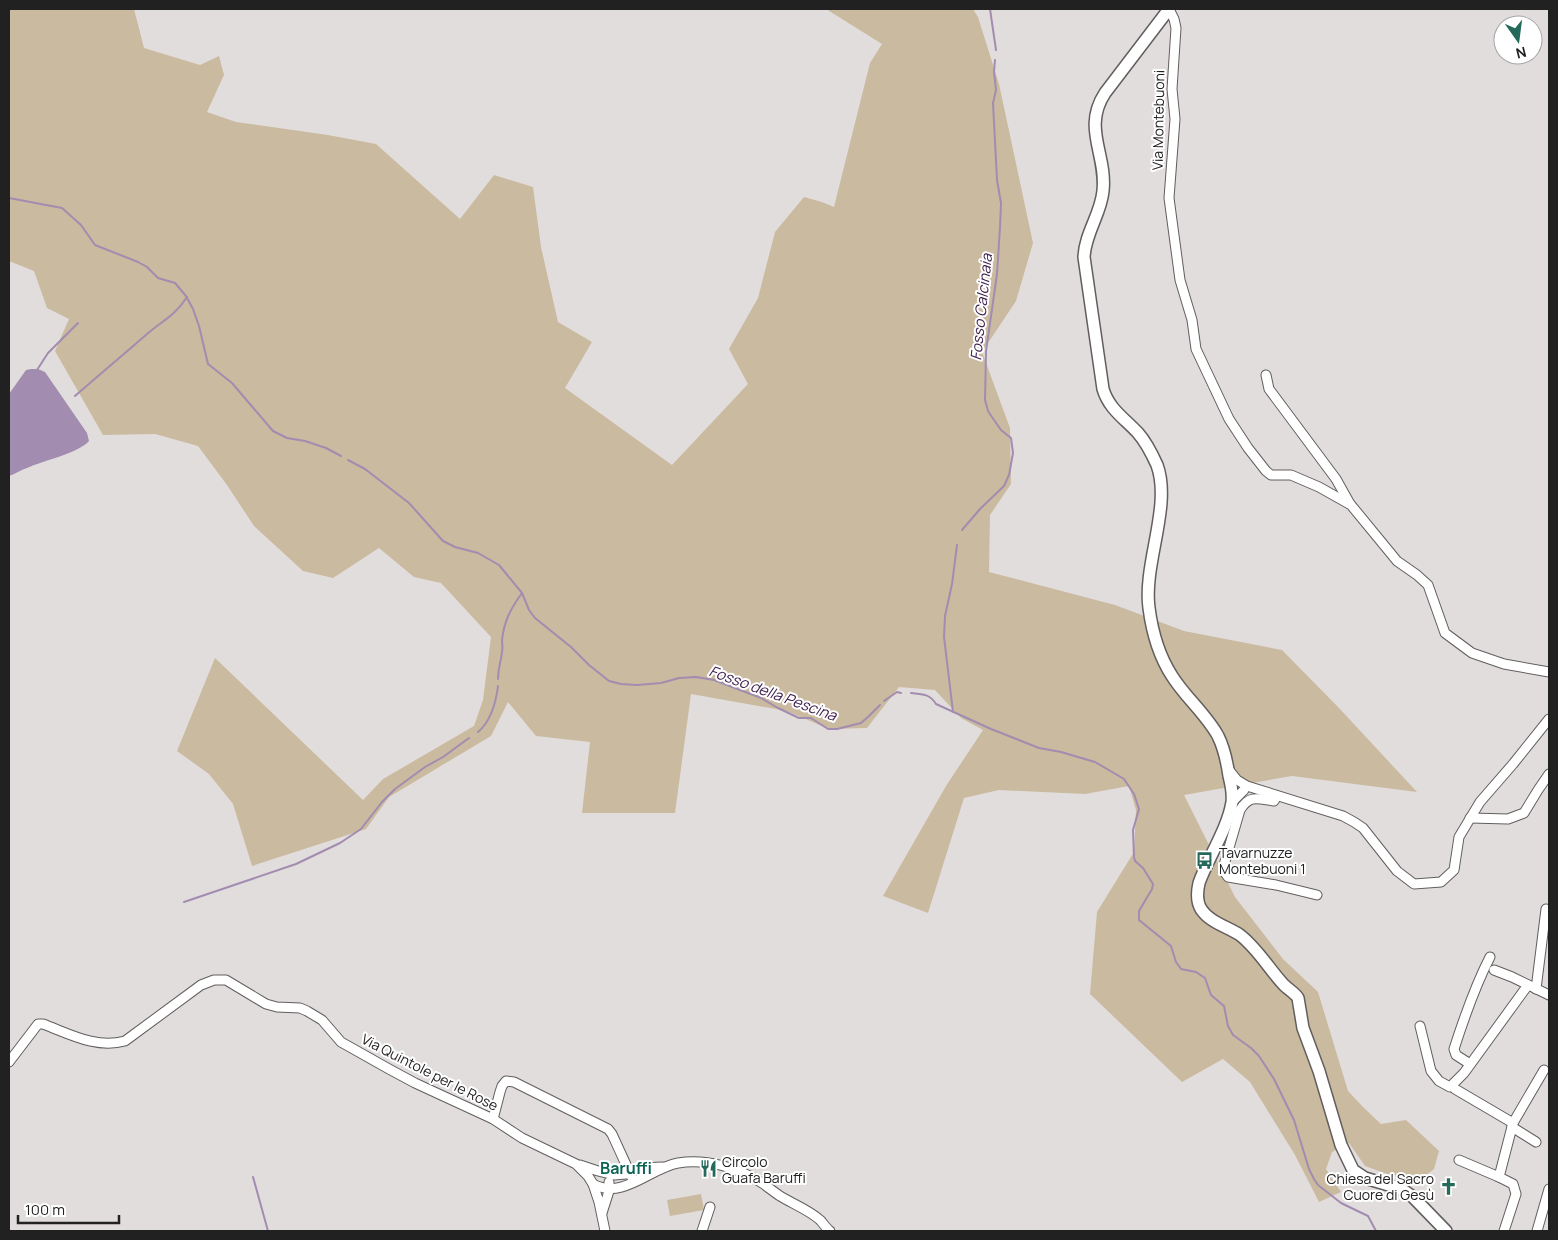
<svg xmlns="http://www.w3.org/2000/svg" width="1558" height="1240" viewBox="0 0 1558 1240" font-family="Manrope,sans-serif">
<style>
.green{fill:#caba9f}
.water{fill:#a28cb0}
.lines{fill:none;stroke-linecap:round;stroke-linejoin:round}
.stream{stroke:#a28cb0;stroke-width:2}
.minor-casing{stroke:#625e5e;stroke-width:11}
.major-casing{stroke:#625e5e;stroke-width:14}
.minor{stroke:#fff;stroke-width:9}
.major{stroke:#fff;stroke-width:11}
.labels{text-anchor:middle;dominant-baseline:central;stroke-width:4;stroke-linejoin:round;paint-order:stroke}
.street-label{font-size:14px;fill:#222121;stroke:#fff}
.poi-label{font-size:14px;fill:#222121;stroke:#fff;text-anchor:start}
.water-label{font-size:15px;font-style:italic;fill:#412251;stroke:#fff}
.quarter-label{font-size:16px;font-weight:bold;fill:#0b6354;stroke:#fff}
</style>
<rect width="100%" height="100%" fill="#e2dddd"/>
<g class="green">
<polygon points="9,9 134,9 144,48 200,65 219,56 224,75 207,112 236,122 328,135 376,144 460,219 494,175 533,187 541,247 558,322 592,342 565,388 672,465 748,384 729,349 758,298 775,232 804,197 822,202 834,207 870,63 882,44 826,9 973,9 978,17 999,84 1033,243 1016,301 982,352 1010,428 1011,484 990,515 989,572 1115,605 1184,631 1282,650 1339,708 1417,792 1292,776 1184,795 1235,897 1283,959 1318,992 1348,1091 1364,1108 1381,1124 1406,1120 1439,1151 1434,1169 1415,1184 1365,1166 1349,1143 1332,1152 1326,1169 1341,1192 1319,1202 1295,1155 1250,1082 1223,1059 1182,1082 1090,994 1097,912 1134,852 1136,810 1129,786 1085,794 999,790 964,798 928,913 883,896 946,786 983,730 961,718 935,690 899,687 867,728 829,729 787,711 691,694 675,813 582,813 590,742 536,736 508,702 491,736 389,797 366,829 252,866 233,804 209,774 177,751 215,658 363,800 383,779 474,726 483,700 491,637 441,583 414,577 379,548 333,578 303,571 254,526 227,485 198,446 155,434 103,435 55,351 69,319 47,308 34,271 9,261"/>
<polygon points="701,1194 704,1210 670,1216 667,1200"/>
</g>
<path class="water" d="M31,369H38L45,372L87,433L89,441C79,453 42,461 27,468C21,470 15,474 9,476V394L26,370Z"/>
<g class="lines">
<g class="stream">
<polyline points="990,9 996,50"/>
<polyline points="9,198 62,208 81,225 95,245 138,262 147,267 158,278 175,283 186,296 193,309 199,326 208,364 232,383 273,431 287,438 305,441 326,448 341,456"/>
<polyline points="37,370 48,353 78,323"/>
<path d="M75,396C99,375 123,355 147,334C163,320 174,317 187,297"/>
<polyline points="348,460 365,469 409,503 443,541 455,547 478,553 499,565 522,593 529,610 535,618 571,647 589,665 609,681 621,684 637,685 661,683 679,678 696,677 714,680 761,698 778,708 799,718 811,718 828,729 837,729 861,723 869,716 880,705"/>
<polyline points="962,530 980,509 1004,486 1009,475 1013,453 1011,438 1001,430 994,420 988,411 985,400 986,351 997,274 1000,227 1001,203 997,180 993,103 996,90 994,72 995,60"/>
<path d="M498,679C498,667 501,662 502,652C503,648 502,644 502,640C504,621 511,608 522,593"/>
<path d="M911,693C922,694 930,694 936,704L991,729L1039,748L1061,752L1095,762L1124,779L1134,794L1139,809L1133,830L1134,857L1135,861L1143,868L1153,884L1152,889L1139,911V920L1171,946L1176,962L1181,969L1196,972L1205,978L1211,995L1224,1006L1228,1026L1233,1035L1251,1048L1259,1056L1274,1079L1294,1120L1309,1169L1314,1179L1318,1185L1341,1203L1368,1216L1376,1231"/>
<polyline points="884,701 897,692 901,693"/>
<polyline points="953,712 944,637 945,616 952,584 957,545"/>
<path d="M478,732C491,721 496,702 498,686"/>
<polyline points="184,902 296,864 340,843 361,829 382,802 395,789 425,767 443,757 469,738"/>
<polyline points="253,1177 268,1231"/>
</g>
<defs>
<g id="minor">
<polyline points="1169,9 1174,19 1176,28 1172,89 1175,119 1169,198 1180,280 1192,320 1196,349 1229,419 1248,448 1266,471 1271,475 1291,475 1319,487 1351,505 1397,561 1417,575 1428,585 1445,633 1472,653 1504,664 1549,672"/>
<polyline points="1266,375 1269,389 1336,479 1350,504"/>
<polyline points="1229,770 1237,780 1247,786 1343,816 1354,822 1363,828 1397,871 1414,884 1441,882 1454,870 1459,837 1480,802 1513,764 1549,719"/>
<path d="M1277,796L1274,801C1258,799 1250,794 1240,810L1224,865V871L1228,877L1276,885L1317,895"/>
<polyline points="1232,802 1244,790"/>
<polyline points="1470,818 1508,819 1524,813 1538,790 1549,774"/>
<polyline points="1494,970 1512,977 1549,995"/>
<polyline points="1536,989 1546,909"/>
<polyline points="1420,1026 1431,1071 1439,1081 1450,1087 1464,1073 1528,985"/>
<path d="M9,1062L38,1024H43C70,1034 96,1049 125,1041L201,985L214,980H226L266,1004L277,1007L300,1008L307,1011L322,1020L341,1042L389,1069L415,1083L493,1119L522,1138L576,1164L588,1176L593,1184L599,1202L605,1231"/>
<path d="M1470,1064L1456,1055L1454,1049C1464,1018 1475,986 1490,957"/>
<polyline points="1455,1089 1513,1123"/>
<polyline points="493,1119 500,1092 502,1086 506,1081 514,1082 608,1129 612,1134 634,1182"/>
<polyline points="1512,1127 1536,1142"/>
<polyline points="1459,1160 1499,1177"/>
<polyline points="580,1165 598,1171 614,1175 626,1174 642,1168 662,1167"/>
<path d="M593,1184C623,1200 650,1168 678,1163C706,1158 739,1168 762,1183C768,1187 774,1192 780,1196C793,1204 809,1210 820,1220C823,1223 826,1228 830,1231"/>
<polyline points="602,1213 609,1191 609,1182"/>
<polyline points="702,1231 710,1207"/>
<polyline points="1504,1231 1516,1194 1513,1184 1499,1177 1513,1123 1544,1070"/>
<polyline points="1537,1231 1549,1189"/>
</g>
<path id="major" d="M1169,9L1105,93C1082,128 1107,154 1103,191C1101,214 1085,233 1084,257L1103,389C1109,409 1124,418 1138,433C1146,442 1152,454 1157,465C1172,506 1143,564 1149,608C1152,631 1159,656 1172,676C1185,697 1206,714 1218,736C1224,748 1227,762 1229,776C1231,784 1233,794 1232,802C1228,828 1208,858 1199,883C1197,892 1196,901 1201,909C1209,922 1228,927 1240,935C1258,949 1269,969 1284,985C1289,990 1295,993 1298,998L1303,1028L1319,1071L1341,1145L1353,1170L1365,1178L1392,1186L1403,1190L1413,1197L1446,1231"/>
</defs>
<use href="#minor" class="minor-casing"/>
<use href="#major" class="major-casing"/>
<use href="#minor" class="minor"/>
<use href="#major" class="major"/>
</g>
<defs>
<symbol id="bus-bare" viewBox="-9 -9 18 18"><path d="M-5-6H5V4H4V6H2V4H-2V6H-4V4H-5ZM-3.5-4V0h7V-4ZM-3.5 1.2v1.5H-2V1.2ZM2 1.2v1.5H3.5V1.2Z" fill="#25695b" stroke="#fff" stroke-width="2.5" paint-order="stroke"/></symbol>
<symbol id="restaurant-bare" viewBox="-9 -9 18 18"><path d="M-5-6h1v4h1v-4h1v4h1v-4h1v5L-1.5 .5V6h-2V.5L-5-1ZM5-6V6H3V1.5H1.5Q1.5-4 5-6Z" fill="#25695b" stroke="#fff" stroke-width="2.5" paint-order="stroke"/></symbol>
<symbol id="church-bare" viewBox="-9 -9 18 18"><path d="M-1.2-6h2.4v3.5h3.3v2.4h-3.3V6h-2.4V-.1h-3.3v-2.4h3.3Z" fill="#25695b" stroke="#fff" stroke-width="2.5" paint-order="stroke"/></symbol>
</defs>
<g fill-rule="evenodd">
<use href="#bus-bare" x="1192" y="848" width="25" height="25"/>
<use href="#restaurant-bare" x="696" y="1156" width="25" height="25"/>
<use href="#church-bare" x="1436" y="1174" width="25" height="25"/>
</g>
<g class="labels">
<g class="street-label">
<text transform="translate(1158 120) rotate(-89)">Via Montebuoni</text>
<text transform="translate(430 1072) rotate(27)">Via Quintole per le Rose</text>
</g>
<g class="poi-label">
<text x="1219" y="852">Tavarnuzze<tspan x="1219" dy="16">Montebuoni 1</tspan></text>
<text x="722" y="1161">Circolo<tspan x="722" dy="16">Guafa Baruffi</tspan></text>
<text x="1434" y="1178" text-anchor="end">Chiesa del Sacro<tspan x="1434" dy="16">Cuore di Gesù</tspan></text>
</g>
<g class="water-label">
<text transform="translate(981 307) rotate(-84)">Fosso Calcinaia</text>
<text transform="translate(773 693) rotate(20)">Fosso della Pescina</text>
</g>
<g class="quarter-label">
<text x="626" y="1168">Baruffi</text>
</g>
</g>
<rect width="1558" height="1240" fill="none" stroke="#222121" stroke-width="20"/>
<g transform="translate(1518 40) rotate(166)"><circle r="24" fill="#ffffff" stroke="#a7a6a6"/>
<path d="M0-4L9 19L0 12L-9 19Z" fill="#25695b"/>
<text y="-8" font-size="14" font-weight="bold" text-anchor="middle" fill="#222121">N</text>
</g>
<path d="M18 1215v8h101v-8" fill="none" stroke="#222121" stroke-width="2.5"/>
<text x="25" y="1215" font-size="15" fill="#222121" stroke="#ffffff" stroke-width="4" paint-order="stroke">100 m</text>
</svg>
